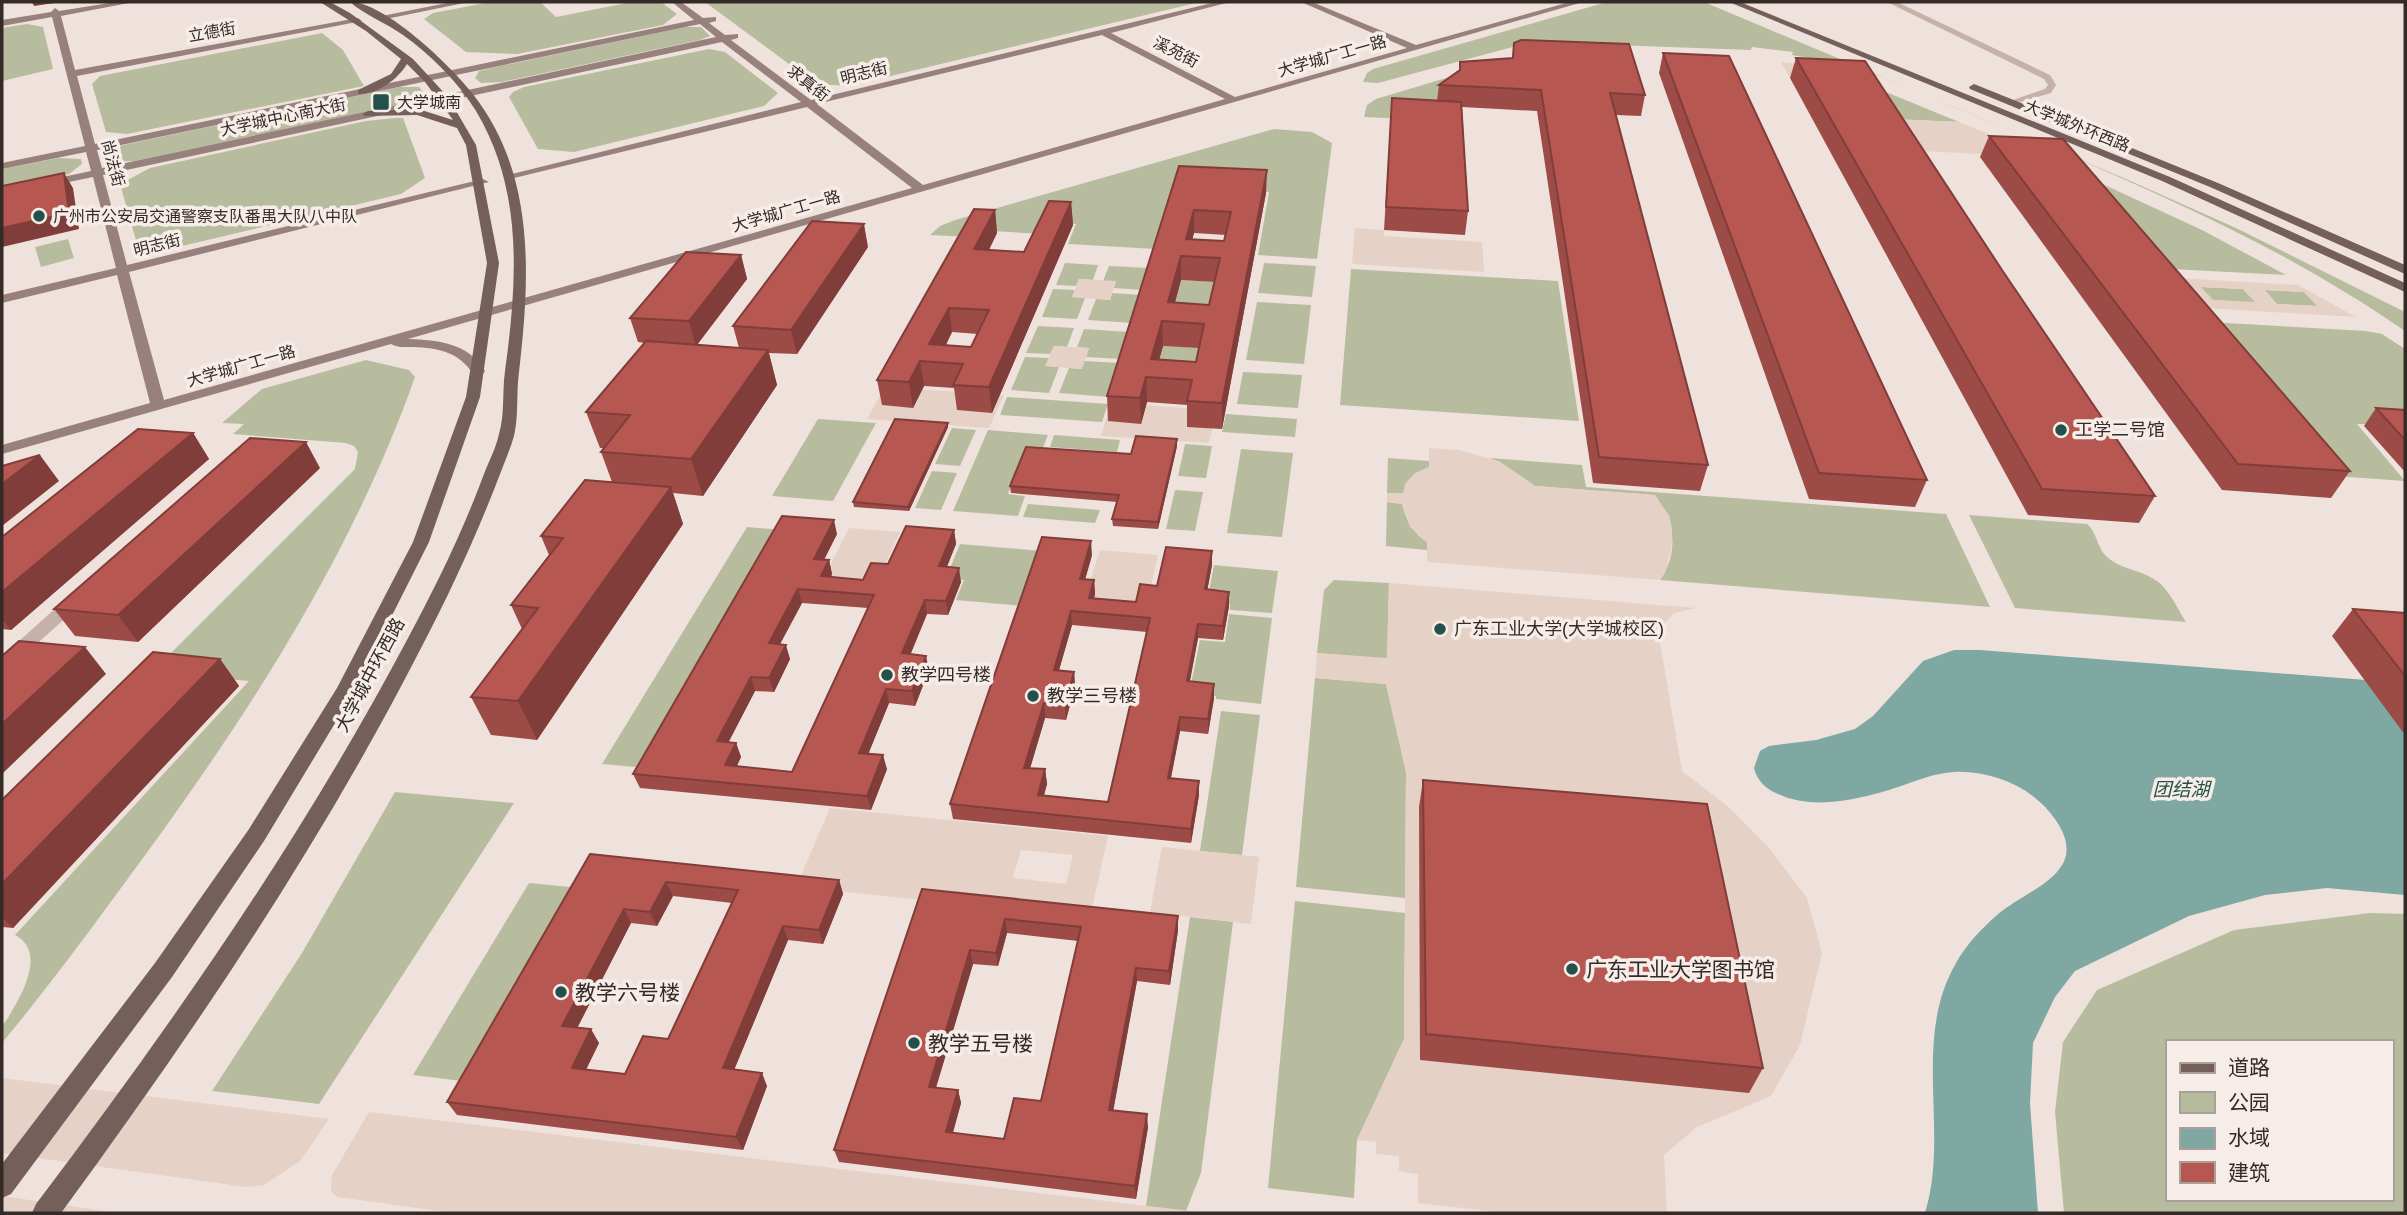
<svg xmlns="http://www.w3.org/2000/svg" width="2407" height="1215" viewBox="0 0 2407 1215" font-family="Arial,'Noto Sans SC',sans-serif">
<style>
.green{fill:#b8bc9e;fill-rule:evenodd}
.plaza{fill:#e5d1c5;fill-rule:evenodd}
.water{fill:#7fa8a2}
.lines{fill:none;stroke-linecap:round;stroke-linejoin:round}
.street{fill:#c5b1aa;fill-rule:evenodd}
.secondary{fill:#98807c;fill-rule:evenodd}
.primary{fill:#745f5b;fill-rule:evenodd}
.wall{fill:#9d4b47;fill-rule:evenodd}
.shaded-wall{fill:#803d39}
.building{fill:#b75752;stroke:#803d39;stroke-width:2;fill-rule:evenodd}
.poi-dot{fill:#23504a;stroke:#f7ede8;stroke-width:2.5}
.labels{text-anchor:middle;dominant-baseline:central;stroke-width:7;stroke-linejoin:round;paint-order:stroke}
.far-street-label{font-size:16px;fill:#342a28;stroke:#f7ede8}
.far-poi-label{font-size:16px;fill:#342a28;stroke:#f7ede8;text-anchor:start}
.poi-label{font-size:18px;fill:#342a28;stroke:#f7ede8;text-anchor:start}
.street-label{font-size:18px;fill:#342a28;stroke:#f7ede8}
.water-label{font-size:19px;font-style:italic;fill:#23504a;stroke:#f7ede8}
.near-poi-label{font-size:21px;fill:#342a28;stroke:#f7ede8;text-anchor:start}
</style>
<rect width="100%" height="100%" fill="#efe2dc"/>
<g class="green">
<polygon points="491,2 540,2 556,17 632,2 661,2 677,14 663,25 517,54 466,52 424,19 433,13"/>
<polygon points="705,2 1200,2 849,86 816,84"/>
<path d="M1607,2H1704L2126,179L2236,228L2405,312V331C2247,221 2064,155 1888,79L1848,65L1792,55L1793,52L1752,47L1751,50L1532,42L1378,83L1363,82L1367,73L1373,69Z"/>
<polygon points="27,24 43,27 53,69 2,81 2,28"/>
<polygon points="685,27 701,27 710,36 700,40 502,82 481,83 475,78 479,71 491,68"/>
<polygon points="322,33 343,50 364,86 127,134 106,132 92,84 100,76"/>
<polygon points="709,49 725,52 778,93 764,106 574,152 538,149 509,97 513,92 524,87"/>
<polygon points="1476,69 1446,121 1364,117 1367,105 1376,99"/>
<polygon points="1869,85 1959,122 1892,119"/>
<polygon points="399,87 419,87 426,95 412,102 135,161 111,162 104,157 112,149 123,145"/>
<polygon points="395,118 403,118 425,178 401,194 157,252 143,253 139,251 120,184 150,168 366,121"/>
<polygon points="1274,129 1312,132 1332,143 1317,259 1258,255 1269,192 1176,187 1156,249 1068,244 1076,224 1048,222 1042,234 974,230 970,237 930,235 940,226 955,220"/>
<polygon points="58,158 81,159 82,164 69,174 2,189 2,169"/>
<polygon points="2070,169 2202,230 2286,275 2153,268"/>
<polygon points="68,239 74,258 41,267 35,247"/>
<polygon points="1065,263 1098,265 1093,280 1079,279 1076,286 1056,285"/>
<polygon points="1264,263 1316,266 1312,297 1258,293"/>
<polygon points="1109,266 1150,268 1143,290 1114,288 1116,281 1103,281"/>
<polygon points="1351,269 1558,281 1579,421 1340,405"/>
<polygon points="1181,280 1220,282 1209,329 1168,326"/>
<polygon points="2200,287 2243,289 2256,303 2213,300"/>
<polygon points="1053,289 1075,290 1072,297 1085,298 1077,319 1042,317"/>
<polygon points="2264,290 2304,292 2318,306 2277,304"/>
<polygon points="1112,293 1142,295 1133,323 1088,320 1096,299 1110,300"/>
<polygon points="1257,302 1311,305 1304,364 1246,360"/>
<polygon points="2191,321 2366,331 2382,334 2405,349 2405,425 2357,424 2405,481 2321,475"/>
<polygon points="1038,326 1074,328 1067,347 1054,346 1050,354 1026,353"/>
<polygon points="1084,329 1130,332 1121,359 1086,357 1089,348 1077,347"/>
<polygon points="1163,346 1204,348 1196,387 1152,384"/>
<polygon points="1025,357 1049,358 1046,366 1059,367 1049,393 1011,390"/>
<path d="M366,360L409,370L415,377C353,552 252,709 143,858C97,921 51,984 2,1043C2,1039 0,1031 2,1027C3,1023 6,1021 8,1018C22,994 47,952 15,935L249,681L152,672L355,469L358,452L354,446L346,443L233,434L244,424L222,423L262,389Z"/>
<polygon points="1084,361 1120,363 1109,397 1059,393 1069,368 1081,369"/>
<polygon points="1243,372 1302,375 1298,408 1237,404"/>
<polygon points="1007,397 1108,404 1102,422 1000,415"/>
<polygon points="1226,414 1297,419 1295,437 1222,432"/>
<polygon points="818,419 876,423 833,501 772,496"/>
<polygon points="952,428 976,430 960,466 935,464"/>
<polygon points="988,430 1048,435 1041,453 1024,452 1008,494 1025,496 1018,516 953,511"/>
<polygon points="1054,435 1120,440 1117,452 1050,447"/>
<polygon points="1185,444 1212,446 1206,478 1178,476"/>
<polygon points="1241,449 1293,453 1282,537 1227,533"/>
<polygon points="1388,458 1429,461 1429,467 1414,474 1403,494 1387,493"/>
<path d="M1489,458L1582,465L1586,487L1946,514L1990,607L1660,580C1680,550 1674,522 1655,495L1535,486L1500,462Z"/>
<polygon points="932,471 957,473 941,510 915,508"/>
<polygon points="1175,490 1203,492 1195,531 1166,529"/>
<path d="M1387,502L1402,504C1406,520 1413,533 1427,542V550L1386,546Z"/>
<polygon points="1028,504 1100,510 1095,523 1023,517"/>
<path d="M1969,515L2087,524C2099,535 2096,550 2111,560C2123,569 2139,570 2152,578C2168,586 2177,608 2186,622L2015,608Z"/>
<polygon points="747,527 784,530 647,768 602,764"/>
<polygon points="960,544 1042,551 1024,606 956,600 964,580 946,578"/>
<polygon points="1214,565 1278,571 1272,613 1230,610 1230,604 1207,602"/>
<polygon points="1334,580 1389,583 1387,659 1317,653 1324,590"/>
<polygon points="1229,614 1272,618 1261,704 1216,699 1216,696 1189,694 1200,640 1225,642"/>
<polygon points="1315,678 1386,684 1406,772 1405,898 1296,887"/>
<polygon points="1221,711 1260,715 1242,855 1200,851"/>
<polygon points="395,792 514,803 319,1104 212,1091 302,953"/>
<polygon points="529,883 580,888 470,1082 413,1075"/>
<polygon points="1295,901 1405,913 1404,1039 1357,1140 1354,1198 1268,1188"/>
<path d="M2370,913L2405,914V1213H2064L2055,1112L2063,1042L2097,990L2234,930ZM2167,1042H2391V1199H2167Z"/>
<polygon points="1190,917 1233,922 1201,1173 1186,1211 1146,1206"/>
</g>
<g class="plaza">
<polygon points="1781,62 1798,64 1892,119 1959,122 2045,157 1901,150 1790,78"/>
<polygon points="1355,228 1384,230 1384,236 1482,242 1484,272 1352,264"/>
<path d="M2178,278L2298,285L2356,317L2204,308ZM2201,287L2243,289L2255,302L2213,300ZM2265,290L2304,292L2317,306L2277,304Z"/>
<polygon points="1079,279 1116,281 1110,300 1072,297"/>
<polygon points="1054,346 1089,348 1082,369 1045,366"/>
<polygon points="885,387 1004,395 989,428 867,419"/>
<polygon points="1111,403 1216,410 1209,443 1101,436"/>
<polygon points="1429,448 1460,450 1500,462 1535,486 1654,495 1669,515 1672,528 1672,544 1665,573 1660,580 1427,562 1427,542 1410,527 1402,504 1387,502 1387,493 1403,493 1405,484 1414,474 1429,467"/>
<polygon points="849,528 900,532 874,588 821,584"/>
<polygon points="1100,550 1158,555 1147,604 1085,599"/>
<polygon points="1389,583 1696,608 1674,613 1658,631 1682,771 1730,808 1769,848 1807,898 1822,953 1800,1045 1771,1096 1697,1127 1664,1155 1667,1213 1507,1213 1418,1203 1418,1174 1399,1171 1399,1156 1376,1154 1376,1142 1357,1140 1404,1039 1406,772 1386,684 1315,678 1317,653 1387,658"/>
<path d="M830,808L1108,836L1090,917L796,887ZM1021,850L1073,855L1066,884L1013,878Z"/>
<polygon points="1162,847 1259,857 1251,924 1150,912"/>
<polygon points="2,1078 329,1119 300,1161 264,1185 246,1187 2,1153"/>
<polygon points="369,1112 1139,1205 1208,1213 454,1213 337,1197 331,1191 332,1175"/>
<polygon points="2,1196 118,1213 2,1213"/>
</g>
<path class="water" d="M1954,650H1980L2405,683V895L2327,888L2265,895L2189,916L2075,971L2055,997L2033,1043L2030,1103L2038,1213H1925C1950,1132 1911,1041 1956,963C1966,945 1981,929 1997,915C2028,888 2093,873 2055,819C2033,787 1991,770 1954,772C1934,773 1916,781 1898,787C1861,799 1815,811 1778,794C1766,789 1757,781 1754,768L1760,751L1769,746L1816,740L1855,729L1873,716L1923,661Z"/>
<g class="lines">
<g class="street">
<polygon points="1887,2 1897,2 2050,75 2056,85 2051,93 2010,105 2010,101 2045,89 2048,85 2044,79"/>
<polygon points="73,597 79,598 81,602 79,606 31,649 19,649 17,645 19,641 67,598"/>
</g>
<g class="secondary">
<path d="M116,2H134L61,16L75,70L358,18L362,21L77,76L95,144L694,20L672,2H681L703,18L716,17V21L709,23L725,35L738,34V38L731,40L811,100L1216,2H1230L1111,33L1235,97L1407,48L1301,2H1312L1416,45L1570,2H1583L408,339C439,340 468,343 485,371L483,374H473C459,352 439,348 413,347C405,347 397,348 391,344L2,454V445L150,403L117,275L2,303V295L116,268L93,177L2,196V190L91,171L86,152L2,169V163L85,146L52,17L2,26V20L51,12L55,8L59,11ZM700,24L716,37L102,168L97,150ZM1102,35L1225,99L923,185L817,104ZM722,42L801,102L504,176L510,179L807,107L912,188L164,400L129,272L489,182L483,179L127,265L103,175Z"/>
<polygon points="452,2 469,2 381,20 377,17"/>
</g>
<g class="primary">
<path d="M320,2H330L350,13L413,59L448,97L476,145L499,263L480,397L429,542L352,695L264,841L172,977L11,1194L2,1198V1164L155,963L249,829L337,688L413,542L466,397L487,263L466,145L457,128L417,115L364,116L363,114L368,111L418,109L453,120L425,82L407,64C398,79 377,95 358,94V90L391,74L401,59L366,31Z"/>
<path d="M350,2C385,2 451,66 472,93C536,173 530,277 519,372C516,393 519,415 514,436C511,447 506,458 502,469C478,532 451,591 420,650C318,849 193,1033 61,1213H32L36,1204C172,1024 301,840 407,640C436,586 463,531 484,474C489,461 496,448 499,434C505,414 502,392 505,371C517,283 524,191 476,111C458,82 431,55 403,35C386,23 365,15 350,2Z"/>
<polygon points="1729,2 1740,2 2170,177 2405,283 2405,292 2162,181"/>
<polygon points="1974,84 2218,183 2405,265 2405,274 2210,187 1970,89 1969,87"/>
</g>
</g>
<g class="wall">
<polygon points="1514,43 1645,95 1641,116 1616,115 1708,465 1700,491 1593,483 1537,111 1462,107 1468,211 1465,235 1384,230 1392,98 1437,101 1439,85 1459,71 1460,62 1512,58"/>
<polygon points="1663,53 1927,480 1915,507 1809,499 1659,73"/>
<polygon points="1796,58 2002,270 2155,496 2139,523 2028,515 1790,78"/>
<polygon points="1989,136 2350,471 2331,498 2222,490 1980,157"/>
<path d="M1179,166L1266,193L1222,429L1187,427V405L1147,402L1141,424L1108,421L1107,396ZM1194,233L1226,235L1224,241L1192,239ZM1181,280L1215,282L1209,305L1175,302ZM1163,346L1199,348L1196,362L1159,360Z"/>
<path d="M1071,202L1073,225L992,413L957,410L954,388L924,386L913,408L882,405L877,380L995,210L997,233L989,250L1024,252ZM952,332L978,334L971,347L946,345Z"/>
<polygon points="868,247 797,354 769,353 777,385 703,496 673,493 683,524 537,740 491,735 471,697 522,629 511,605 549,555 541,536 612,482 601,452 604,448 600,448 586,412 645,343 638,342 630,318 741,255 747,279 697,345 739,348 733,326"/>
<polygon points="2376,408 2405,410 2405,472 2364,426"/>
<polygon points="948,427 909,511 854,507 853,502"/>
<polygon points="193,433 209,459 11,630 2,629 2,537"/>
<polygon points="1177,446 1158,529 1113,526 1112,519 1117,502 1011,493 1010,486 1131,454"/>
<polygon points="320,468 138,642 75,636 54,609"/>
<path d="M954,530L956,544L947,567L961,582L948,615L927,614L910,654L929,670L915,706L889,703L868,754L887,769L871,810L640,788L633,774L837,534L824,560H829L832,574L831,577L863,580L888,564ZM802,603L868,608L792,772L737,766L741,757L736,743L728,742L755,691L774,692L790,659L780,644Z"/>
<path d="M1092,555L1085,580H1094L1095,594L1094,598L1136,602L1157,586L1212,565L1207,590L1229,606L1223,640L1198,638L1190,681L1214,698L1208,734L1180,731L1171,778L1199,781V795L1191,843L953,819L950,804ZM1072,625L1147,632L1108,802L1044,795L1047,784L1045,769L1030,768L1045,718L1066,720L1075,686L1074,672L1059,670Z"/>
<polygon points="2353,609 2405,613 2405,735 2332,636"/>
<polygon points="220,659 239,686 13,928 2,927 2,800"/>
<polygon points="1423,780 1763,1068 1749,1093 1420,1060 1419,807"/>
<path d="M590,854L839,880L843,894L823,944L788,940L734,1070L767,1086L743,1150L457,1115L447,1102ZM673,896L732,903L668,1039L625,1074L586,1070L599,1043L577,1028L631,923L657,926Z"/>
<path d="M922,889L1178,916V930L1170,985L1137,981L1113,1110L1148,1127L1136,1199L839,1162L834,1150ZM1007,933L1078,941L1041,1101L1004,1139L953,1133L961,1103L958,1090L936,1088L973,964L998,966Z"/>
</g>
<g class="shaded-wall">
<polygon points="32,2 61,2 34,6"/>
<polygon points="1267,170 1266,193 1222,429 1222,403"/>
<polygon points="64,173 73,188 79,229 2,247 2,228"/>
<polygon points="1071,202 1073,225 992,413 989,387"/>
<polygon points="995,210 997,233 977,273 974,249"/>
<polygon points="1194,210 1194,233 1188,256 1186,239"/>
<polygon points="864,224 868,247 797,354 791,330"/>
<polygon points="741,255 747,279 696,346 689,321"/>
<polygon points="1181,256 1181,280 1170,321 1168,302"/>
<polygon points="949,308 952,332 937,362 929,344"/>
<polygon points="1162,321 1163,346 1154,378 1151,359"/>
<polygon points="768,350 777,385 703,496 691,459"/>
<polygon points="920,361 924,386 913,408 909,382"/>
<polygon points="1146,377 1147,402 1141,424 1140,398"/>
<polygon points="948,423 948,427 909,511 908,507"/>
<polygon points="193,433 209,459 11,630 2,619 2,592"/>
<polygon points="1177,439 1177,446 1158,529 1158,522"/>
<polygon points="306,442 320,468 138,642 118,615"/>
<polygon points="40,455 59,481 2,526 2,484"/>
<polygon points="671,487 683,524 537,740 518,701"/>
<polygon points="834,520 837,534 817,573 814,559"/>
<polygon points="954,530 956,544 941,580 939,566"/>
<polygon points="1091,541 1092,555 1081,593 1080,579"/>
<polygon points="1212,551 1212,565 1205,603 1205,589"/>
<polygon points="829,560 832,574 824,590 821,576"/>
<polygon points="959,568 961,582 948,615 946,601"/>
<polygon points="1094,580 1095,594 1090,612 1089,598"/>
<polygon points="798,589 802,603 773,657 769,643"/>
<polygon points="1229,592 1229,606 1223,640 1223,626"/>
<polygon points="925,600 927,614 905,668 902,653"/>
<polygon points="1071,611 1072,625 1055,684 1054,670"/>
<polygon points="1198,624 1198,638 1187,695 1187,681"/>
<polygon points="786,645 790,659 774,692 769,678"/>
<polygon points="85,647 106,674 2,774 2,724"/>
<polygon points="926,656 929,670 915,706 912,691"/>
<polygon points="220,659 239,686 13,928 2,917 2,884"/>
<polygon points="1074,672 1075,686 1066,720 1065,705"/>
<polygon points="751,677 755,691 722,755 717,741"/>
<polygon points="1214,684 1214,698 1208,734 1208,719"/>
<polygon points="886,689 889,703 863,767 859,753"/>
<polygon points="1044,703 1045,718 1026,782 1024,768"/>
<polygon points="1180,717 1180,731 1168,792 1168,778"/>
<polygon points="736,743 741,757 730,779 725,765"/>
<polygon points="883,755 887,769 871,810 867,796"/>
<polygon points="1045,769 1047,784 1040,809 1038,795"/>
<polygon points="1199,781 1199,795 1191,843 1191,829"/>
<polygon points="839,880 843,894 823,944 819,930"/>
<polygon points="666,882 673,896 657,926 650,912"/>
<polygon points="624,909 631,923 571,1040 562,1026"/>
<polygon points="1178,916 1178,930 1170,985 1169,971"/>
<polygon points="1005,919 1007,933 998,966 996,953"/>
<polygon points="783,926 788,940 729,1082 723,1068"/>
<polygon points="970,950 973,964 932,1100 929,1087"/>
<polygon points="1136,968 1137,981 1111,1123 1109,1110"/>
<polygon points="591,1029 599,1043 580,1081 572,1068"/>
<polygon points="762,1073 767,1086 743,1150 736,1137"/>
<polygon points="958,1090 961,1103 949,1145 946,1132"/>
<polygon points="1147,1114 1148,1127 1136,1199 1135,1186"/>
</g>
<g class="building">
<polygon points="1521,40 1629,44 1645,95 1610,93 1708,465 1599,457 1541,90 1439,85 1460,70 1460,62 1513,58 1514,43"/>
<polygon points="1663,53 1729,56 1927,480 1819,473"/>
<polygon points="1796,58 1865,61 2002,270 2155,496 2042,489"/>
<polygon points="1392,98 1461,102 1468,211 1386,207"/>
<polygon points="1989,136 2063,139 2350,471 2238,464"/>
<path d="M1179,166L1267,170L1222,403L1187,401L1192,380L1146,377L1140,398L1107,396ZM1194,210L1231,212L1224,241L1186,239ZM1181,256L1220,258L1209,305L1168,302ZM1162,321L1204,324L1196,362L1151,359Z"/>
<polygon points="64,173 69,213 2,228 2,186"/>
<path d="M1049,201L1071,202L989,387L953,385L963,364L920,361L909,382L877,380L974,209L995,210L974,249L1024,252ZM949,308L989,310L971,347L929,344Z"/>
<polygon points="812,221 864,224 791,330 733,326"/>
<polygon points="686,252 741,255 689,321 630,318"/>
<polygon points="646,341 768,350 691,459 601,452 630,415 586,412"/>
<polygon points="2376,408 2405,410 2405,440"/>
<polygon points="895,419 948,423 908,507 853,502"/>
<polygon points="138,429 193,433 2,592 2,537"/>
<polygon points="1136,436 1177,439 1158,522 1112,519 1119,495 1010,486 1026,447 1131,454"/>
<polygon points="250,438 306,442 118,615 54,609"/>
<polygon points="40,455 2,484 2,466"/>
<polygon points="585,480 671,487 518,701 471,697 538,608 511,605 563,538 541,536"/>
<path d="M782,516L834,520L814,559L829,560L821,576L863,580L871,563L888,564L906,526L954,530L939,566L959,568L946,601L925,600L902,653L926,656L912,691L886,689L859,753L883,755L867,796L633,774ZM798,589L874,595L792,772L725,765L736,743L717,741L751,677L769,678L786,645L769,643Z"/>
<path d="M1042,537L1091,541L1080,579L1094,580L1089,598L1136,602L1140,584L1157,586L1166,547L1212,551L1205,589L1229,592L1223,626L1198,624L1187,681L1214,684L1208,719L1180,717L1168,778L1199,781L1191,829L950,804ZM1071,611L1150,618L1108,802L1038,795L1045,769L1024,768L1044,703L1065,705L1074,672L1054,670Z"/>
<polygon points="2353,609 2405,613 2405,676"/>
<polygon points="19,641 85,647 2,724 2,656"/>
<polygon points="153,652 220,659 2,884 2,800"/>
<polygon points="1423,780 1707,804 1763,1068 1426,1034"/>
<path d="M590,854L839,880L819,930L783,926L723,1068L762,1073L736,1137L447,1102ZM666,882L738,890L668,1039L643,1036L625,1074L572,1068L591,1029L562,1026L624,909L650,912Z"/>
<path d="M922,889L1178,916L1169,971L1136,968L1109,1110L1147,1114L1135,1186L834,1150ZM1005,919L1081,927L1041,1101L1014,1098L1004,1139L946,1132L958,1090L929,1087L970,950L996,953Z"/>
</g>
<g class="poi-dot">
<rect x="372" y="93" width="18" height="18" rx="3.5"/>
<circle cx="39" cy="216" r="7"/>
<circle cx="2061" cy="430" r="7"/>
<circle cx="1440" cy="629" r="7"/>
<circle cx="887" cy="675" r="7"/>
<circle cx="1033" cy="696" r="7"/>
<circle cx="1572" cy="969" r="7"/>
<circle cx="561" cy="992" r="7"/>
<circle cx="914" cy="1043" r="7"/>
</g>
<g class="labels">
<g class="far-street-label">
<text transform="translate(212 32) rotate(-10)">立德街</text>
<text transform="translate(1176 52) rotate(27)">溪苑街</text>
<text transform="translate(1332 56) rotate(-16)">大学城广工一路</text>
<text transform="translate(864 73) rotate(-14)">明志街</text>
<text transform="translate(808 83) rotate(38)">求真街</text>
<text transform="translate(283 117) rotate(-12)">大学城中心南大街</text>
<text transform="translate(2077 126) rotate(22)">大学城外环西路</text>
<text transform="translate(113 163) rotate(75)">尚法街</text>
<text transform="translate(786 211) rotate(-16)">大学城广工一路</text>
<text transform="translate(157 245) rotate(-14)">明志街</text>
<text transform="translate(241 366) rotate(-16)">大学城广工一路</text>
</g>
<g class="far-poi-label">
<text x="397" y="102">大学城南</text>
<text x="53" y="216">广州市公安局交通警察支队番禺大队八中队</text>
</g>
<g class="poi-label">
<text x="2075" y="430">工学二号馆</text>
<text x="1454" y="629">广东工业大学(大学城校区)</text>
<text x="901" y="675">教学四号楼</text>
<text x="1047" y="696">教学三号楼</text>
</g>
<g class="street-label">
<text transform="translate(370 675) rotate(-62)">大学城中环西路</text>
</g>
<g class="water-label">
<text x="2181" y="789">团结湖</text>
</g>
<g class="near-poi-label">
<text x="1586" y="969">广东工业大学图书馆</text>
<text x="575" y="992">教学六号楼</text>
<text x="928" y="1043">教学五号楼</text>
</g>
</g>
<rect width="2407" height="1215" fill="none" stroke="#342a28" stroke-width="7"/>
<rect x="2166" y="1040" width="228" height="161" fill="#f7ede8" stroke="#a99f9b" stroke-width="2"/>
<rect x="2180" y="1063" width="35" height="10" fill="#745f5b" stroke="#a99f9b" stroke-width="2"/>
<text x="2228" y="1075" font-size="21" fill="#342a28">道路</text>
<rect x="2180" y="1092" width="35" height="21" fill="#b8bc9e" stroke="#a99f9b" stroke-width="2"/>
<text x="2228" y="1110" font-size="21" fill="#342a28">公园</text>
<rect x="2180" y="1128" width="35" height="21" fill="#7fa8a2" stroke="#a99f9b" stroke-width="2"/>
<text x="2228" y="1145" font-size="21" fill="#342a28">水域</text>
<rect x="2180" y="1162" width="35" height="21" fill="#b75752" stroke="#a99f9b" stroke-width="2"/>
<text x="2228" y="1180" font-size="21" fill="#342a28">建筑</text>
</svg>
